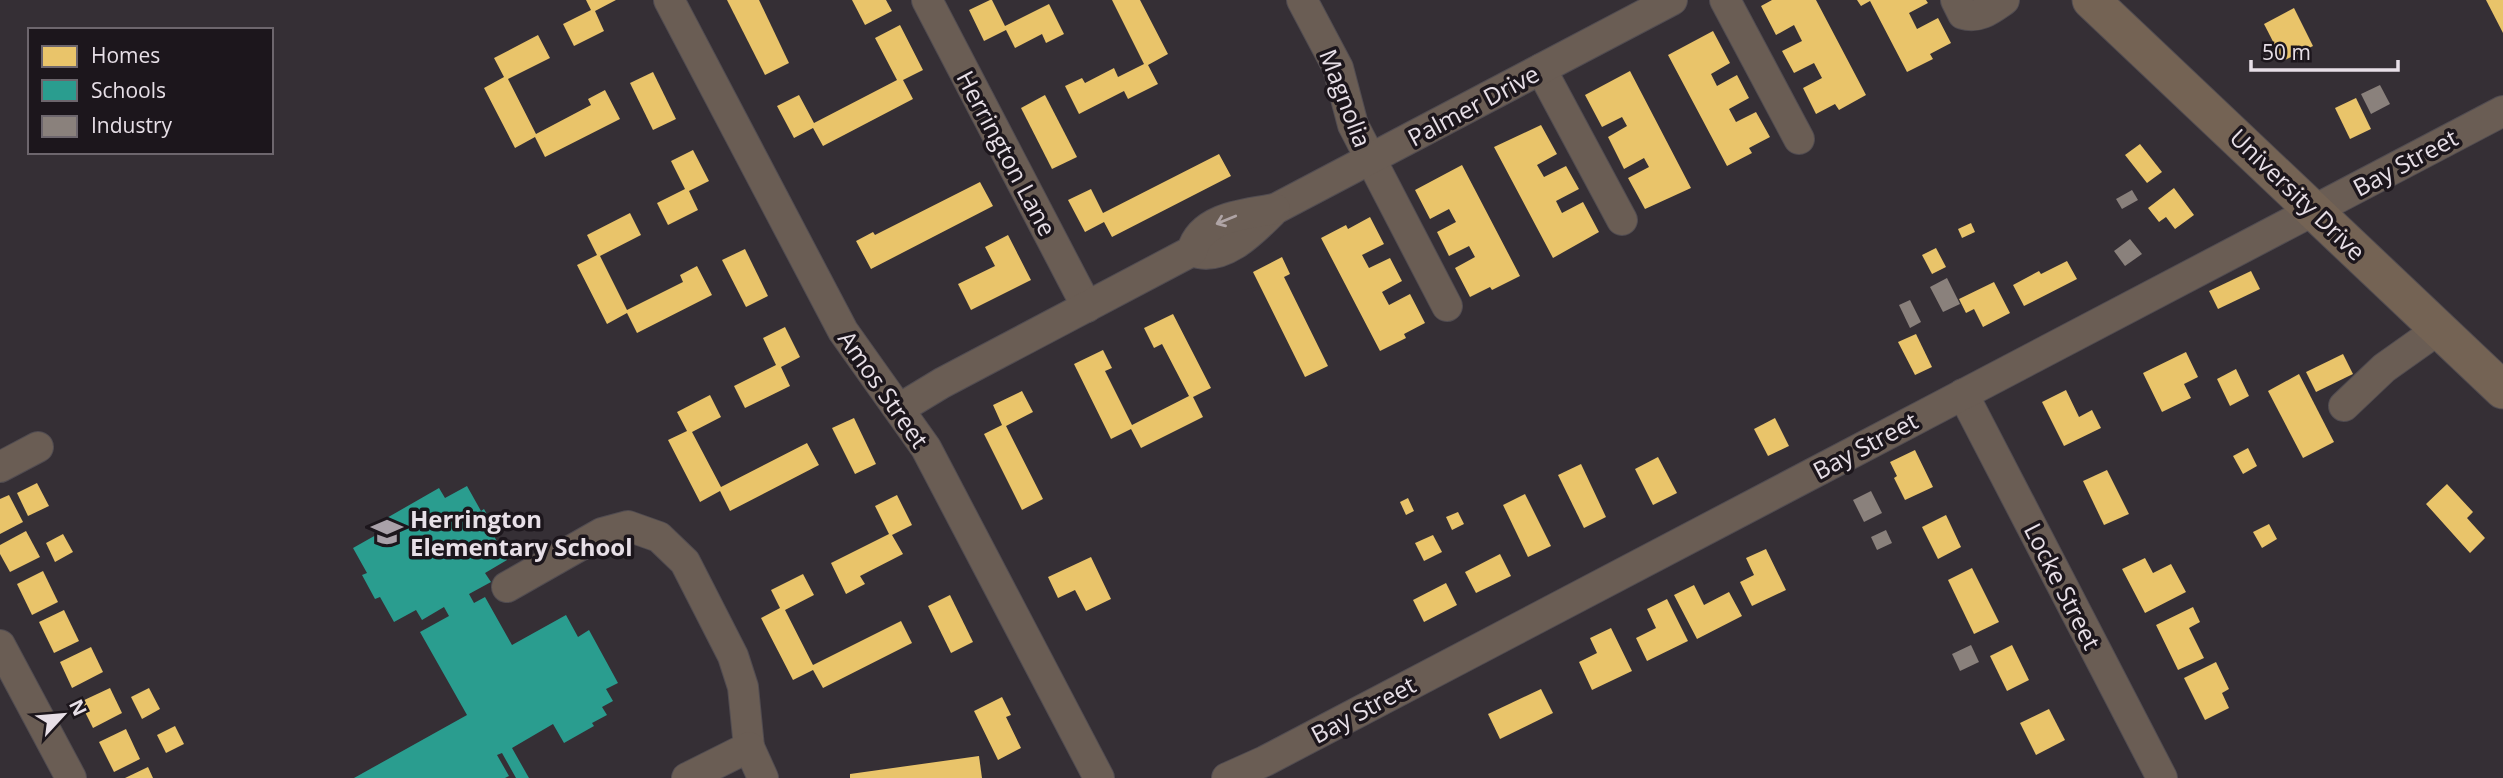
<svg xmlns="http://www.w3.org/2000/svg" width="2503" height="778" viewBox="0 0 2503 778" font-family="'Open Sans',sans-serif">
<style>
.homes{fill:#e9c46a}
.schools{fill:#2a9d8f}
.industry{fill:#8a817c}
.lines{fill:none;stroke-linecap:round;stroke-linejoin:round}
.minor-casing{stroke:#514c51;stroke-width:32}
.major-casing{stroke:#514c51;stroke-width:39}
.minor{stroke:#6a5d54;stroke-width:30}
.major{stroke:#746354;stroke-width:37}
.oneway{stroke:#afa4a5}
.labels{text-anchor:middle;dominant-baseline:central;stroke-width:7;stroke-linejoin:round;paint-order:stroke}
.street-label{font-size:24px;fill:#e7dfe7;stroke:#1c161c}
.poi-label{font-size:24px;font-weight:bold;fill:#e7dfe7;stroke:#1c161c;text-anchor:start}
</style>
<rect width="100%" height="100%" fill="#352f35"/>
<g class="homes">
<polygon points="586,0 616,0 595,11 604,31 574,46 563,24 591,10"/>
<polygon points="727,0 759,0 789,63 765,75"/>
<polygon points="852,0 886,0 892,11 865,25"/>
<polygon points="990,0 992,0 1005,26 1049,4 1064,34 1046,43 1042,34 1015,48 1006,30 984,41 969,10"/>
<polygon points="1112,0 1140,0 1168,54 1148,65 1158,84 1128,99 1124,91 1079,114 1065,86 1082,78 1085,83 1114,68 1118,77 1144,64"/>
<polygon points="1772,0 1816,0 1866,95 1839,110 1835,104 1816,114 1803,88 1822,78 1814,63 1794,73 1782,51 1802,41 1794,25 1776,35 1761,6"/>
<polygon points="1857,0 1926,0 1928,3 1909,13 1917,29 1938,18 1951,43 1930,54 1933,59 1907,72 1870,1 1861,6"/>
<polygon points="2486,0 2503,0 2503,33"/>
<polygon points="2294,8 2313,46 2283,61 2264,24"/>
<polygon points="900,25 923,70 903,80 913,99 823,146 813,128 794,138 777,106 799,95 814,123 897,80 875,38"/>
<polygon points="1713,31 1730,63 1711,74 1717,86 1737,75 1749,98 1729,109 1736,122 1756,112 1770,137 1749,148 1752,153 1727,166 1668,55"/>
<polygon points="538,35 550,58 508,79 536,134 591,105 588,99 605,90 620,119 545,157 535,137 515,148 484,88 504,77 494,58"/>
<polygon points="1630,71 1691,188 1645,209 1628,178 1649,167 1644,158 1624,169 1608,137 1627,126 1622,117 1602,127 1585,95"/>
<polygon points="653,72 676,119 653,130 630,83"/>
<polygon points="1045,95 1077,157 1052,169 1021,108"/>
<polygon points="2356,98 2371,129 2350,139 2335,108"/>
<polygon points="1541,125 1557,154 1537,165 1544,177 1566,166 1579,189 1556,201 1562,213 1583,202 1599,232 1553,258 1494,147"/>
<polygon points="2140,144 2162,172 2147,183 2125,155"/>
<polygon points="693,150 709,181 689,191 698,210 668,225 657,203 685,189 671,161"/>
<polygon points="1219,154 1231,176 1112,237 1104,222 1085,232 1068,200 1091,189 1103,213"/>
<polygon points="1462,165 1520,276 1492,290 1490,287 1470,297 1455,268 1475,257 1469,246 1449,256 1437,232 1456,222 1449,209 1430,219 1415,190"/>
<polygon points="980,182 993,206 871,269 856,241 873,232 875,235"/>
<polygon points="2174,188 2194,215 2175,229 2166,217 2159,222 2148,208"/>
<polygon points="630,213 641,235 600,256 627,310 683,282 680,275 697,266 712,295 637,333 627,313 607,324 577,265 597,255 587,235"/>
<polygon points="1370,217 1384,244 1362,255 1369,268 1390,258 1402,281 1382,292 1389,305 1410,294 1425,323 1404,334 1406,338 1380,351 1321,238 1346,225 1348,229"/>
<polygon points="1971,223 1975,232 1962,238 1958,229"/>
<polygon points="1008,235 1031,280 971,310 958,284 995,266 985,247"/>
<polygon points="1936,248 1946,267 1932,274 1922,255"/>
<polygon points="745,249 768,296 746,307 722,260"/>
<polygon points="1282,257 1290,274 1284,277 1328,366 1305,377 1253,272"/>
<polygon points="2067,261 2077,279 2024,306 2013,285 2039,271 2041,274"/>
<polygon points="2251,271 2260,289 2218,309 2209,291"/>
<polygon points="1994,282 2010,313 1983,327 1974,309 1966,313 1959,299"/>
<polygon points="1173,314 1211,388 1193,397 1203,417 1141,448 1131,429 1111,439 1074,364 1103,350 1112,368 1105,371 1132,425 1189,396 1162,344 1154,348 1144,328"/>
<polygon points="785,327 800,357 781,367 790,386 745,408 734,386 776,365 763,338"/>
<polygon points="1916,334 1932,367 1915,375 1898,342"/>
<polygon points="2186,352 2198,377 2184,384 2191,398 2162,412 2143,373"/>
<polygon points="2343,354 2353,374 2316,392 2306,372"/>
<polygon points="2236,369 2249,396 2230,406 2217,379"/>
<polygon points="2299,374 2334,442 2303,458 2268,391"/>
<polygon points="2066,390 2079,417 2092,410 2101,428 2064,446 2042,402"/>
<polygon points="1022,391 1033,412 1006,426 1043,499 1022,510 984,434 1002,425 993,405"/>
<polygon points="710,395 721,417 692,432 721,487 807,443 819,465 730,511 720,491 700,502 668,440 687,431 677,412"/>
<polygon points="854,418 876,464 855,474 832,428"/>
<polygon points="1775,418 1789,446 1768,456 1754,429"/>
<polygon points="2248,448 2257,466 2243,474 2233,456"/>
<polygon points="1915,450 1933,487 1905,500 1894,478 1897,476 1890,462"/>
<polygon points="1658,457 1677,493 1653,505 1635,469"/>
<polygon points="1581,464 1606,517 1584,528 1558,475"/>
<polygon points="2107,470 2129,514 2104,525 2083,481"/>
<polygon points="37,483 49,506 28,516 17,493"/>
<polygon points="2447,484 2473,512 2467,518 2485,538 2470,553 2426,504"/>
<polygon points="1525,494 1551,546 1528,557 1503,505"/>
<polygon points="9,495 23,522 0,534 0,499"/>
<polygon points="897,495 912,525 892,535 903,554 860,576 865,584 846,594 831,563 889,534 875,506"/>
<polygon points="1408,498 1414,511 1406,515 1400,502"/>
<polygon points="1458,512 1464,524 1452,530 1446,517"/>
<polygon points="1946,515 1961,547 1938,559 1922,527"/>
<polygon points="2269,524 2277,539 2262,548 2253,532"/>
<polygon points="26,531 40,557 10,572 0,554 0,545"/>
<polygon points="63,534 73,552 55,562 46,543"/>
<polygon points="1433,535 1442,552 1424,561 1415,543"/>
<polygon points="1766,549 1786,590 1752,606 1740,582 1754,575 1746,558"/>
<polygon points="1500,554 1511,576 1476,593 1465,572"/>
<polygon points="1091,557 1111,599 1086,611 1075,590 1058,598 1048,577"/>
<polygon points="2145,558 2153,573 2171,564 2186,592 2145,613 2122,569"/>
<polygon points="1972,568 1999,622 1974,634 1948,580"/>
<polygon points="43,571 58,602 32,615 17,584"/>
<polygon points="803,574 814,595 785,610 813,665 901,621 912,643 823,688 813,670 793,680 761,618 780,608 771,590"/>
<polygon points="1446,583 1457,605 1424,622 1413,600"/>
<polygon points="1694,585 1704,605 1729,592 1742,616 1697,639 1674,595"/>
<polygon points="950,595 973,642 951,653 928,606"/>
<polygon points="1667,599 1688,641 1647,661 1636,638 1656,628 1647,609"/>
<polygon points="2193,607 2200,622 2189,628 2204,658 2178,670 2156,625"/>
<polygon points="64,610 79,641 54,653 39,622"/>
<polygon points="1611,628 1632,671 1592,690 1579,662 1597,653 1590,638"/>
<polygon points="2012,645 2029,680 2007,691 1990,656"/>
<polygon points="91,647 103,672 72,688 60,662"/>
<polygon points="2216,662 2229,689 2222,693 2229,708 2205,720 2184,678"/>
<polygon points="110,688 122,713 93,728 80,702"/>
<polygon points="149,688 160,709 142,719 131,697"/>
<polygon points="1541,689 1553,713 1500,739 1488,714"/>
<polygon points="1002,697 1011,715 1006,717 1021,748 998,760 974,711"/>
<polygon points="2049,709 2065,740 2036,755 2020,723"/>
<polygon points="175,726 184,744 166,753 157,735"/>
<polygon points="126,729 140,759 114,772 99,742"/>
<polygon points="979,756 982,778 850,778 850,774"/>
<polygon points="148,767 153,778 125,778"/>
</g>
<polygon class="schools" points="467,486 481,511 484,509 498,534 494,536 507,560 485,573 491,582 469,594 474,603 485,597 512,645 566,615 578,637 589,630 618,683 606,689 613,701 602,707 607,715 592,723 594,726 564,743 553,724 512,748 529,778 516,778 502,753 497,755 509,776 505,778 354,778 467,715 420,632 449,616 444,607 422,620 416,610 394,622 380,597 375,599 362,575 367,573 353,548 376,535 371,527 439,488 445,498"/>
<g class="industry">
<polygon points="2380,85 2390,104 2371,114 2361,94"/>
<polygon points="2132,190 2138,200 2122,209 2116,199"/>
<polygon points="2130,239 2142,254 2125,266 2114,251"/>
<polygon points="1947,278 1960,304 1943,312 1930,287"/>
<polygon points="1910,300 1921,322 1910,328 1899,305"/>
<polygon points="1871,491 1882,513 1864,522 1853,500"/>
<polygon points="1886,530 1892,543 1877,550 1871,537"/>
<polygon points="1971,645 1979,662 1960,671 1952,654"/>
</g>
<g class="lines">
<defs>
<g id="minor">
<polyline points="669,0 843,331 926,448 1099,778"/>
<polyline points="927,0 1087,307"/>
<polyline points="1302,0 1338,68 1353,125 1447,306"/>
<polyline points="1725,0 1799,139"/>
<path d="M1956,0L1963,14C1979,19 1991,9 2004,0"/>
<polyline points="1541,69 1622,220"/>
<path d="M1192,251C1223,264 1255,229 1275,209L1672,0"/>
<polyline points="1963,394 2162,778"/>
<polyline points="2344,406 2384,368 2439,329"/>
<path d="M899,409L942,383L1192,251C1201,217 1245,214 1275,209"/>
<polyline points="0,467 38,447"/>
<polyline points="507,587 602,533 628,526 659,537 685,562 733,656 743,687 749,747"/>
<polyline points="0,645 71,778"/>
<polyline points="687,778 749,747 763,778"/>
<polyline points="1227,778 1265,761 2503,111"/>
</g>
<polyline id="major" points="2091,0 2503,390"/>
</defs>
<use href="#minor" class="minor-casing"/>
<use href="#major" class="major-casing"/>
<use href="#minor" class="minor"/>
<use href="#major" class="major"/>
</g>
<defs><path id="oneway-shaft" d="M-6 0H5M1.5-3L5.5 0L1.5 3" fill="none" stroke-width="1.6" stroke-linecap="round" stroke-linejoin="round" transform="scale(1.75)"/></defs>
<use class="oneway" href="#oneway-shaft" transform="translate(1226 220) rotate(158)"/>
<defs>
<symbol id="school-bare" viewBox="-9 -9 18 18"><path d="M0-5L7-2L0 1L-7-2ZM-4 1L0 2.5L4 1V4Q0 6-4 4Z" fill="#a9a1a9" stroke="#1c161c" stroke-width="2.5" paint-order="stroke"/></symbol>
</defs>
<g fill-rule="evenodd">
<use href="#school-bare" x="365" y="510" width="44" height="44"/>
</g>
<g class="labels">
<g class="street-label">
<text transform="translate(1346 98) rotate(69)">Magnolia</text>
<text transform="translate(1473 105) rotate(-28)">Palmer Drive</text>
<text transform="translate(1007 153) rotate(62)">Herrington Lane</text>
<text transform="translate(2405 162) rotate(-28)">Bay Street</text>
<text transform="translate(2298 194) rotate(44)">University Drive</text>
<text transform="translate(884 389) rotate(55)">Amos Street</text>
<text transform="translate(1865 445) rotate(-28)">Bay Street</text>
<text transform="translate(2063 586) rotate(63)">Locke Street</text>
<text transform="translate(1363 709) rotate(-28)">Bay Street</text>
</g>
<g class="poi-label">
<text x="410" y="518">Herrington<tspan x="410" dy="28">Elementary School</tspan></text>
</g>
</g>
<rect x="28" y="28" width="245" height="126" fill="#1c161c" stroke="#6d666d" stroke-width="2"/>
<rect x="42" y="46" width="35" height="21" fill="#e9c46a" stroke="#6d666d" stroke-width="2"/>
<text x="91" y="63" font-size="21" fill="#e7dfe7">Homes</text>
<rect x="42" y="80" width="35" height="21" fill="#2a9d8f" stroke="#6d666d" stroke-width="2"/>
<text x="91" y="98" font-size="21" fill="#e7dfe7">Schools</text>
<rect x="42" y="116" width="35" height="21" fill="#8a817c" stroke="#6d666d" stroke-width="2"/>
<text x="91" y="133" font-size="21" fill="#e7dfe7">Industry</text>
<g transform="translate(63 715) rotate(64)" stroke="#1c161c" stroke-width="5" paint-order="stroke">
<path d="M0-5L12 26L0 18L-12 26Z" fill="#e7dfe7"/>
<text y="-10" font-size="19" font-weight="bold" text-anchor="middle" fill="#e7dfe7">N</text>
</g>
<path d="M2251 60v10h147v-10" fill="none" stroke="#e7dfe7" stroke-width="3.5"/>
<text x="2262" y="60" font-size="21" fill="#e7dfe7" stroke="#1c161c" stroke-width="5" paint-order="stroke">50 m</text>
</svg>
